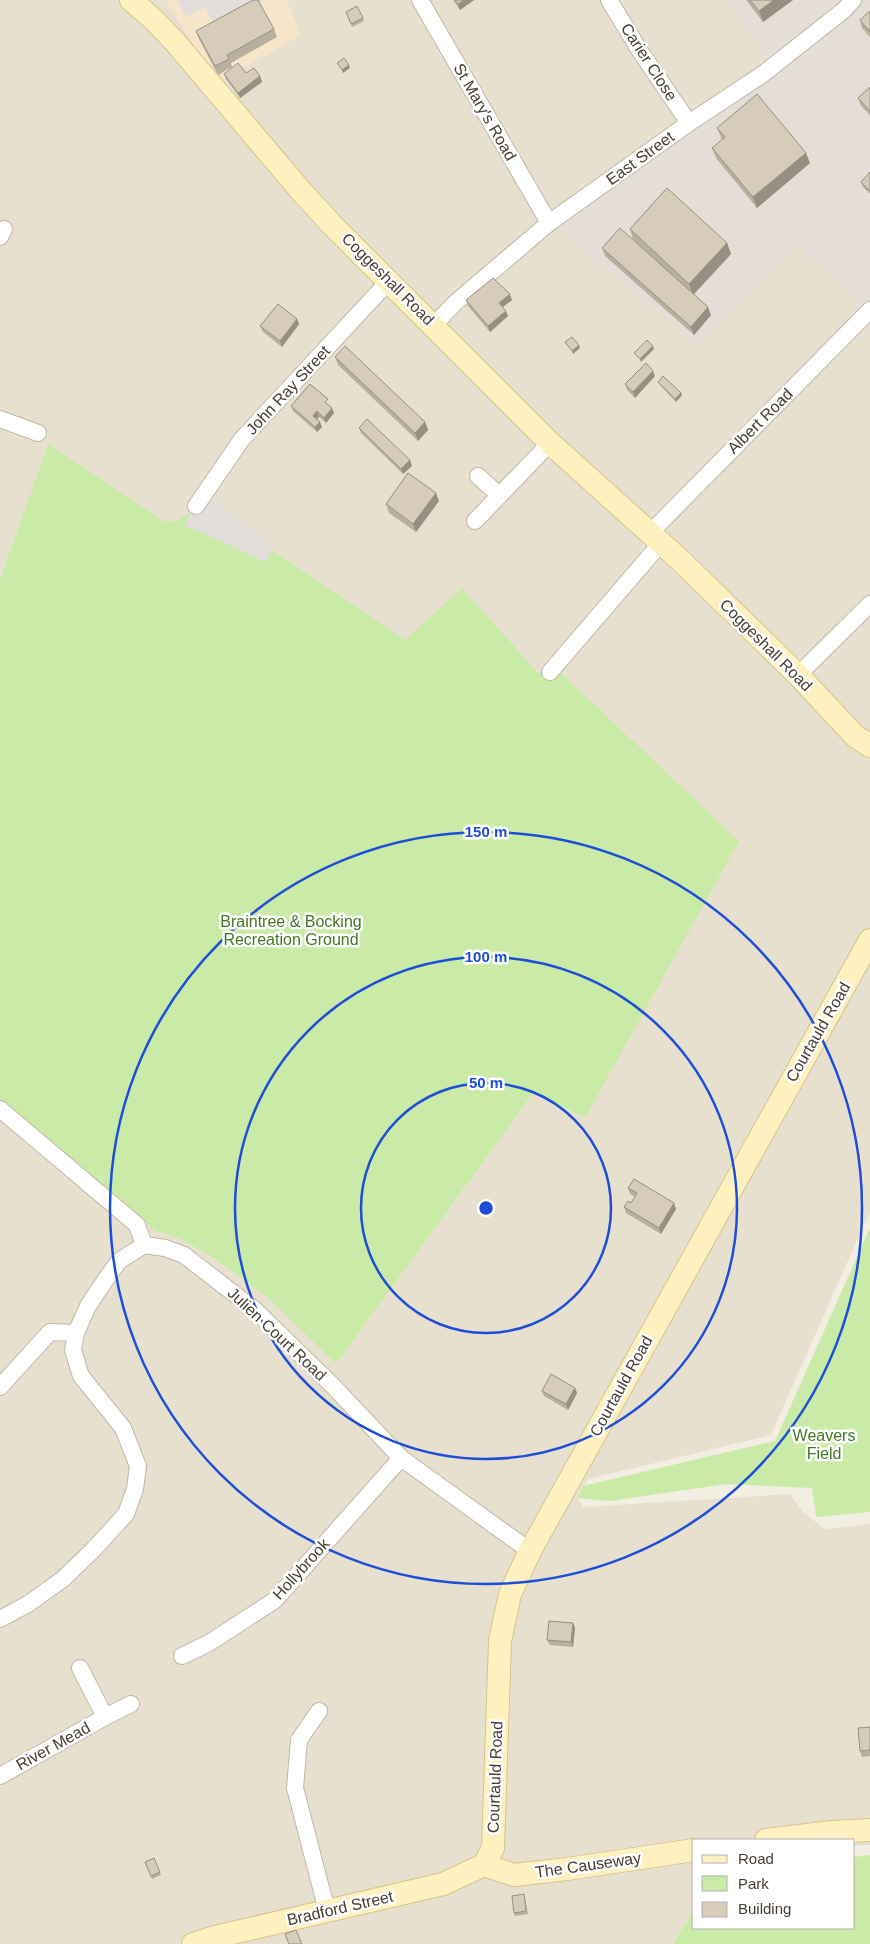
<svg xmlns="http://www.w3.org/2000/svg" width="870" height="1944" viewBox="0 0 870 1944" font-family="Arial,sans-serif">
<style>
.residential{fill:#e7e0cf}
.commercial{fill:#f7e5ca}
.industrial{fill:#e4ded7}
.green{fill:#caeaa7}
.parking{fill:#e2dfdb}
.lines{fill:none;stroke-linecap:round;stroke-linejoin:round}
.street-casing{stroke:#c1b8a7;stroke-width:18}
.secondary-casing{stroke:#d5c48e;stroke-width:24}
.street{stroke:#fff;stroke-width:16}
.secondary{stroke:#fff1bf;stroke-width:22}
.wall{fill:#b9af9f}
.shaded-wall{fill:#968f82}
.building{fill:#d7ccb9;stroke:#968f82}
.ring{fill:none;stroke:#1d4ed8;stroke-width:2.5}
.labels{text-anchor:middle;dominant-baseline:central;stroke-width:5;stroke-linejoin:round;paint-order:stroke}
.street-label{font-size:16px;fill:#443d32;stroke:#fff}
.park-label{font-size:16px;fill:#417822;stroke:#fff}
.centre{fill:#1d4ed8;stroke:#fff;stroke-width:2.5}
.ring-label{font-size:15px;text-anchor:middle;font-weight:bold;fill:#1d4ed8;stroke:#fff;stroke-width:5;stroke-linejoin:round;paint-order:stroke}
</style>
<rect width="100%" height="100%" fill="#f2eee2"/>
<polygon class="residential" points="0,0 166,0 217,83 300,35 286,0 727,0 769,59 604,185 799,247 870,312 870,1214 865,1222 771,1435 588,1479 578,1498 583,1507 790,1494 803,1512 825,1529 870,1524 870,1845 854,1846 854,1840 694,1840 694,1910 673,1944 0,1944 0,1101 125,1203 154,1230 181,1239 217,1260 266,1296 336,1364 534,1092 584,1118 537,673 405,640 205,505 174,522 163,521 48,444 0,579"/>
<polygon class="commercial" points="166,0 286,0 301,35 217,83"/>
<polygon class="industrial" points="726,0 870,0 870,312 799,247 699,346 549,223 604,185 769,59"/>
<g class="green">
<polygon points="48,444 163,521 174,522 205,505 405,640 462,588 537,672 562,674 739,841 585,1118 534,1092 336,1364 266,1296 217,1260 181,1239 154,1230 125,1203 0,1101 0,579"/>
<polygon points="870,1228 870,1512 816,1517 812,1488 726,1484 610,1501 578,1498 583,1486 775,1441"/>
<polygon points="870,1855 870,1944 673,1944 694,1910 694,1928 854,1928 854,1857"/>
</g>
<g class="parking">
<polygon points="177,0 265,0 215,26 205,7 186,17"/>
<polygon points="202,492 273,546 266,562 184,525"/>
</g>
<g class="lines">
<defs>
<g id="street">
<polyline points="420,0 549,223"/>
<polyline points="609,0 640,51 689,123"/>
<polyline points="0,237 4,229"/>
<polyline points="434,325 455,303 549,223 689,123 763,74 844,10 853,0"/>
<polyline points="0,419 38,433"/>
<polyline points="478,476 499,495"/>
<polyline points="196,506 242,439 389,281"/>
<polyline points="475,521 550,443"/>
<polyline points="650,533 870,310"/>
<polyline points="550,672 661,543"/>
<polyline points="798,675 870,604"/>
<polyline points="0,1109 137,1225 144,1245"/>
<polyline points="144,1245 165,1248 184,1255 255,1310 333,1386 401,1458 530,1551"/>
<polyline points="0,1387 50,1332 76,1333"/>
<polyline points="0,1619 28,1604 63,1579 93,1550 126,1514 135,1489 138,1466 123,1428 81,1376 73,1350 76,1333 88,1306 106,1279 119,1261 144,1245"/>
<polyline points="182,1656 209,1643 275,1600 401,1458"/>
<polyline points="80,1668 105,1717"/>
<polyline points="319,1711 299,1740 295,1788 327,1911"/>
<polyline points="0,1776 105,1717 131,1704"/>
</g>
<g id="secondary">
<polyline points="131,0 154,20 175,42 301,191 334,227 550,443 680,560 798,675 855,736 870,746"/>
<polyline points="766,1840 832,1832 870,1830"/>
<polyline points="484,1865 493,1848 500,1641 510,1594 530,1551 870,940"/>
<polyline points="484,1865 514,1875 567,1869 694,1850"/>
<polyline points="193,1944 215,1937 443,1884 484,1865"/>
</g>
</defs>
<use href="#street" class="street-casing"/>
<use href="#secondary" class="secondary-casing"/>
<use href="#street" class="street"/>
<use href="#secondary" class="secondary"/>
</g>
<g class="wall">
<polygon points="453,0 474,0 460,10"/>
<polygon points="746,0 793,0 763,22"/>
<polygon points="357,6 364,21 352,27 346,12"/>
<polygon points="870,11 870,37 862,28 860,20"/>
<polygon points="274,29 277,37 231,63 232,67 218,75 199,39 196,31"/>
<polygon points="246,73 260,76 262,82 240,98 226,79 224,74"/>
<polygon points="870,87 870,115 861,106 858,98"/>
<polygon points="717,128 810,163 757,208 716,158 712,148 722,140"/>
<polygon points="870,172 870,194 863,187 861,182"/>
<polygon points="630,229 727,243 731,254 694,294 711,315 694,335 605,256 602,248 657,261 633,239"/>
<polygon points="466,300 512,300 503,307 508,316 490,332 468,306"/>
<polygon points="297,319 299,324 282,347 263,332 260,326"/>
<polygon points="335,357 425,422 428,430 418,441 338,365"/>
<polygon points="655,376 635,398 627,390 625,384"/>
<polygon points="658,382 681,393 682,395 676,402 659,384"/>
<polygon points="329,405 332,408 334,413 326,423 319,417 317,419 322,427 317,432 293,411 291,406"/>
<polygon points="359,428 412,466 403,474 361,433"/>
<polygon points="439,501 416,532 389,513 386,504"/>
<polygon points="628,1188 674,1203 676,1209 661,1234 626,1213 624,1207 631,1203 635,1197 630,1194"/>
<polygon points="575,1388 577,1393 568,1410 544,1396 542,1391"/>
<polygon points="573,1623 575,1628 573,1647 550,1645 547,1640"/>
<polygon points="870,1727 870,1756 862,1757 860,1751"/>
<polygon points="154,1858 161,1875 152,1879 145,1862"/>
<polygon points="525,1897 528,1914 515,1916 514,1913"/>
</g>
<g class="shaded-wall">
<polygon points="464,0 474,0 460,10 458,4"/>
<polygon points="774,0 793,0 763,22 759,11"/>
<polygon points="349,65 350,68 343,73 342,70"/>
<polygon points="260,76 262,82 240,98 238,93"/>
<polygon points="806,153 810,163 757,208 753,197"/>
<polygon points="727,243 731,254 693,295 689,284"/>
<polygon points="510,294 512,300 501,308 499,303"/>
<polygon points="708,307 711,315 694,335 691,327"/>
<polygon points="506,311 508,316 490,332 488,326"/>
<polygon points="297,319 299,324 282,347 280,341"/>
<polygon points="579,345 580,348 573,354 572,351"/>
<polygon points="653,346 654,349 641,362 640,359"/>
<polygon points="653,371 655,376 635,398 633,392"/>
<polygon points="681,393 682,395 676,402 675,399"/>
<polygon points="332,408 334,413 326,423 324,418"/>
<polygon points="317,411 319,417 315,421 313,416"/>
<polygon points="320,422 322,427 317,432 315,427"/>
<polygon points="425,422 428,430 418,441 415,433"/>
<polygon points="410,460 412,466 403,474 401,469"/>
<polygon points="436,493 439,501 416,532 413,524"/>
<polygon points="674,1203 676,1209 661,1234 659,1228"/>
<polygon points="575,1388 577,1393 568,1410 566,1404"/>
<polygon points="573,1623 575,1628 573,1647 571,1642"/>
</g>
<g class="building">
<polygon points="253,0 258,0 274,29 227,55 229,59 215,66 196,31"/>
<polygon points="455,0 464,0 458,4"/>
<polygon points="750,0 774,0 759,11"/>
<polygon points="357,6 363,18 351,24 346,12"/>
<polygon points="870,11 870,32 860,20"/>
<polygon points="344,58 349,65 342,70 337,63"/>
<polygon points="238,63 246,73 254,68 260,76 238,93 224,74"/>
<polygon points="870,87 870,111 858,98"/>
<polygon points="757,94 806,153 753,197 712,148 725,137 717,128"/>
<polygon points="870,172 870,191 861,182"/>
<polygon points="667,188 727,243 689,284 630,229"/>
<polygon points="620,228 708,307 691,327 602,248"/>
<polygon points="493,278 510,294 499,303 506,311 488,326 466,300"/>
<polygon points="278,304 297,319 280,341 260,326"/>
<polygon points="572,337 579,345 572,351 565,342"/>
<polygon points="647,340 653,346 640,359 634,353"/>
<polygon points="345,346 425,422 415,433 335,357"/>
<polygon points="646,363 653,371 633,392 625,384"/>
<polygon points="663,376 681,393 675,399 658,382"/>
<polygon points="310,384 328,399 325,402 332,408 324,418 317,411 313,416 320,422 315,427 291,406"/>
<polygon points="367,419 410,460 401,469 359,428"/>
<polygon points="408,473 436,493 413,524 386,504"/>
<polygon points="634,1179 674,1203 659,1228 624,1207 628,1201 631,1203 637,1193 628,1188"/>
<polygon points="551,1374 575,1388 566,1404 542,1391"/>
<polygon points="549,1621 573,1623 571,1642 547,1640"/>
<polygon points="870,1727 870,1750 860,1751 858,1728"/>
<polygon points="154,1858 160,1872 151,1876 145,1862"/>
<polygon points="524,1894 526,1911 514,1913 512,1896"/>
<polygon points="296,1930 302,1944 289,1944 285,1934"/>
</g>
<g class="ring">
<circle cx="486" cy="1208" r="125"/>
<circle cx="486" cy="1208" r="251"/>
<circle cx="486" cy="1208" r="376"/>
</g>
<g class="labels">
<g class="street-label">
<text transform="translate(649 62) rotate(57)">Carier Close</text>
<text transform="translate(485 112) rotate(60)">St Mary's Road</text>
<text transform="translate(640 158) rotate(-36)">East Street</text>
<text transform="translate(388 279) rotate(45)">Coggeshall Road</text>
<text transform="translate(288 390) rotate(-47)">John Ray Street</text>
<text transform="translate(760 421) rotate(-45)">Albert Road</text>
<text transform="translate(766 645) rotate(45)">Coggeshall Road</text>
<text transform="translate(818 1032) rotate(-60)">Courtauld Road</text>
<text transform="translate(277 1334) rotate(43)">Julien Court Road</text>
<text transform="translate(621 1386) rotate(-61)">Courtauld Road</text>
<text transform="translate(301 1569) rotate(-48)">Hollybrook</text>
<text transform="translate(53 1746) rotate(-29)">River Mead</text>
<text transform="translate(495 1777) rotate(-88)">Courtauld Road</text>
<text transform="translate(588 1865) rotate(-8)">The Causeway</text>
<text transform="translate(340 1908) rotate(-13)">Bradford Street</text>
</g>
<g class="park-label">
<text x="291" y="921">Braintree &amp; Bocking<tspan x="291" dy="18">Recreation Ground</tspan></text>
<text x="824" y="1435">Weavers<tspan x="824" dy="18">Field</tspan></text>
</g>
</g>
<circle cx="486" cy="1208" r="8" class="centre"/>
<g class="ring-label">
<text x="486" y="837">150 m</text>
<text x="486" y="962">100 m</text>
<text x="486" y="1088">50 m</text>
</g>
<rect x="692" y="1839" width="162" height="90" fill="#ffffff" stroke="#b4b1ad"/>
<rect x="702" y="1855" width="25" height="8" fill="#fff1bf" stroke="#b4b1ad"/>
<text x="738" y="1864" font-size="15" fill="#443d32">Road</text>
<rect x="702" y="1876" width="25" height="15" fill="#caeaa7" stroke="#b4b1ad"/>
<text x="738" y="1889" font-size="15" fill="#443d32">Park</text>
<rect x="702" y="1902" width="25" height="15" fill="#d7ccb9" stroke="#b4b1ad"/>
<text x="738" y="1914" font-size="15" fill="#443d32">Building</text>
</svg>
